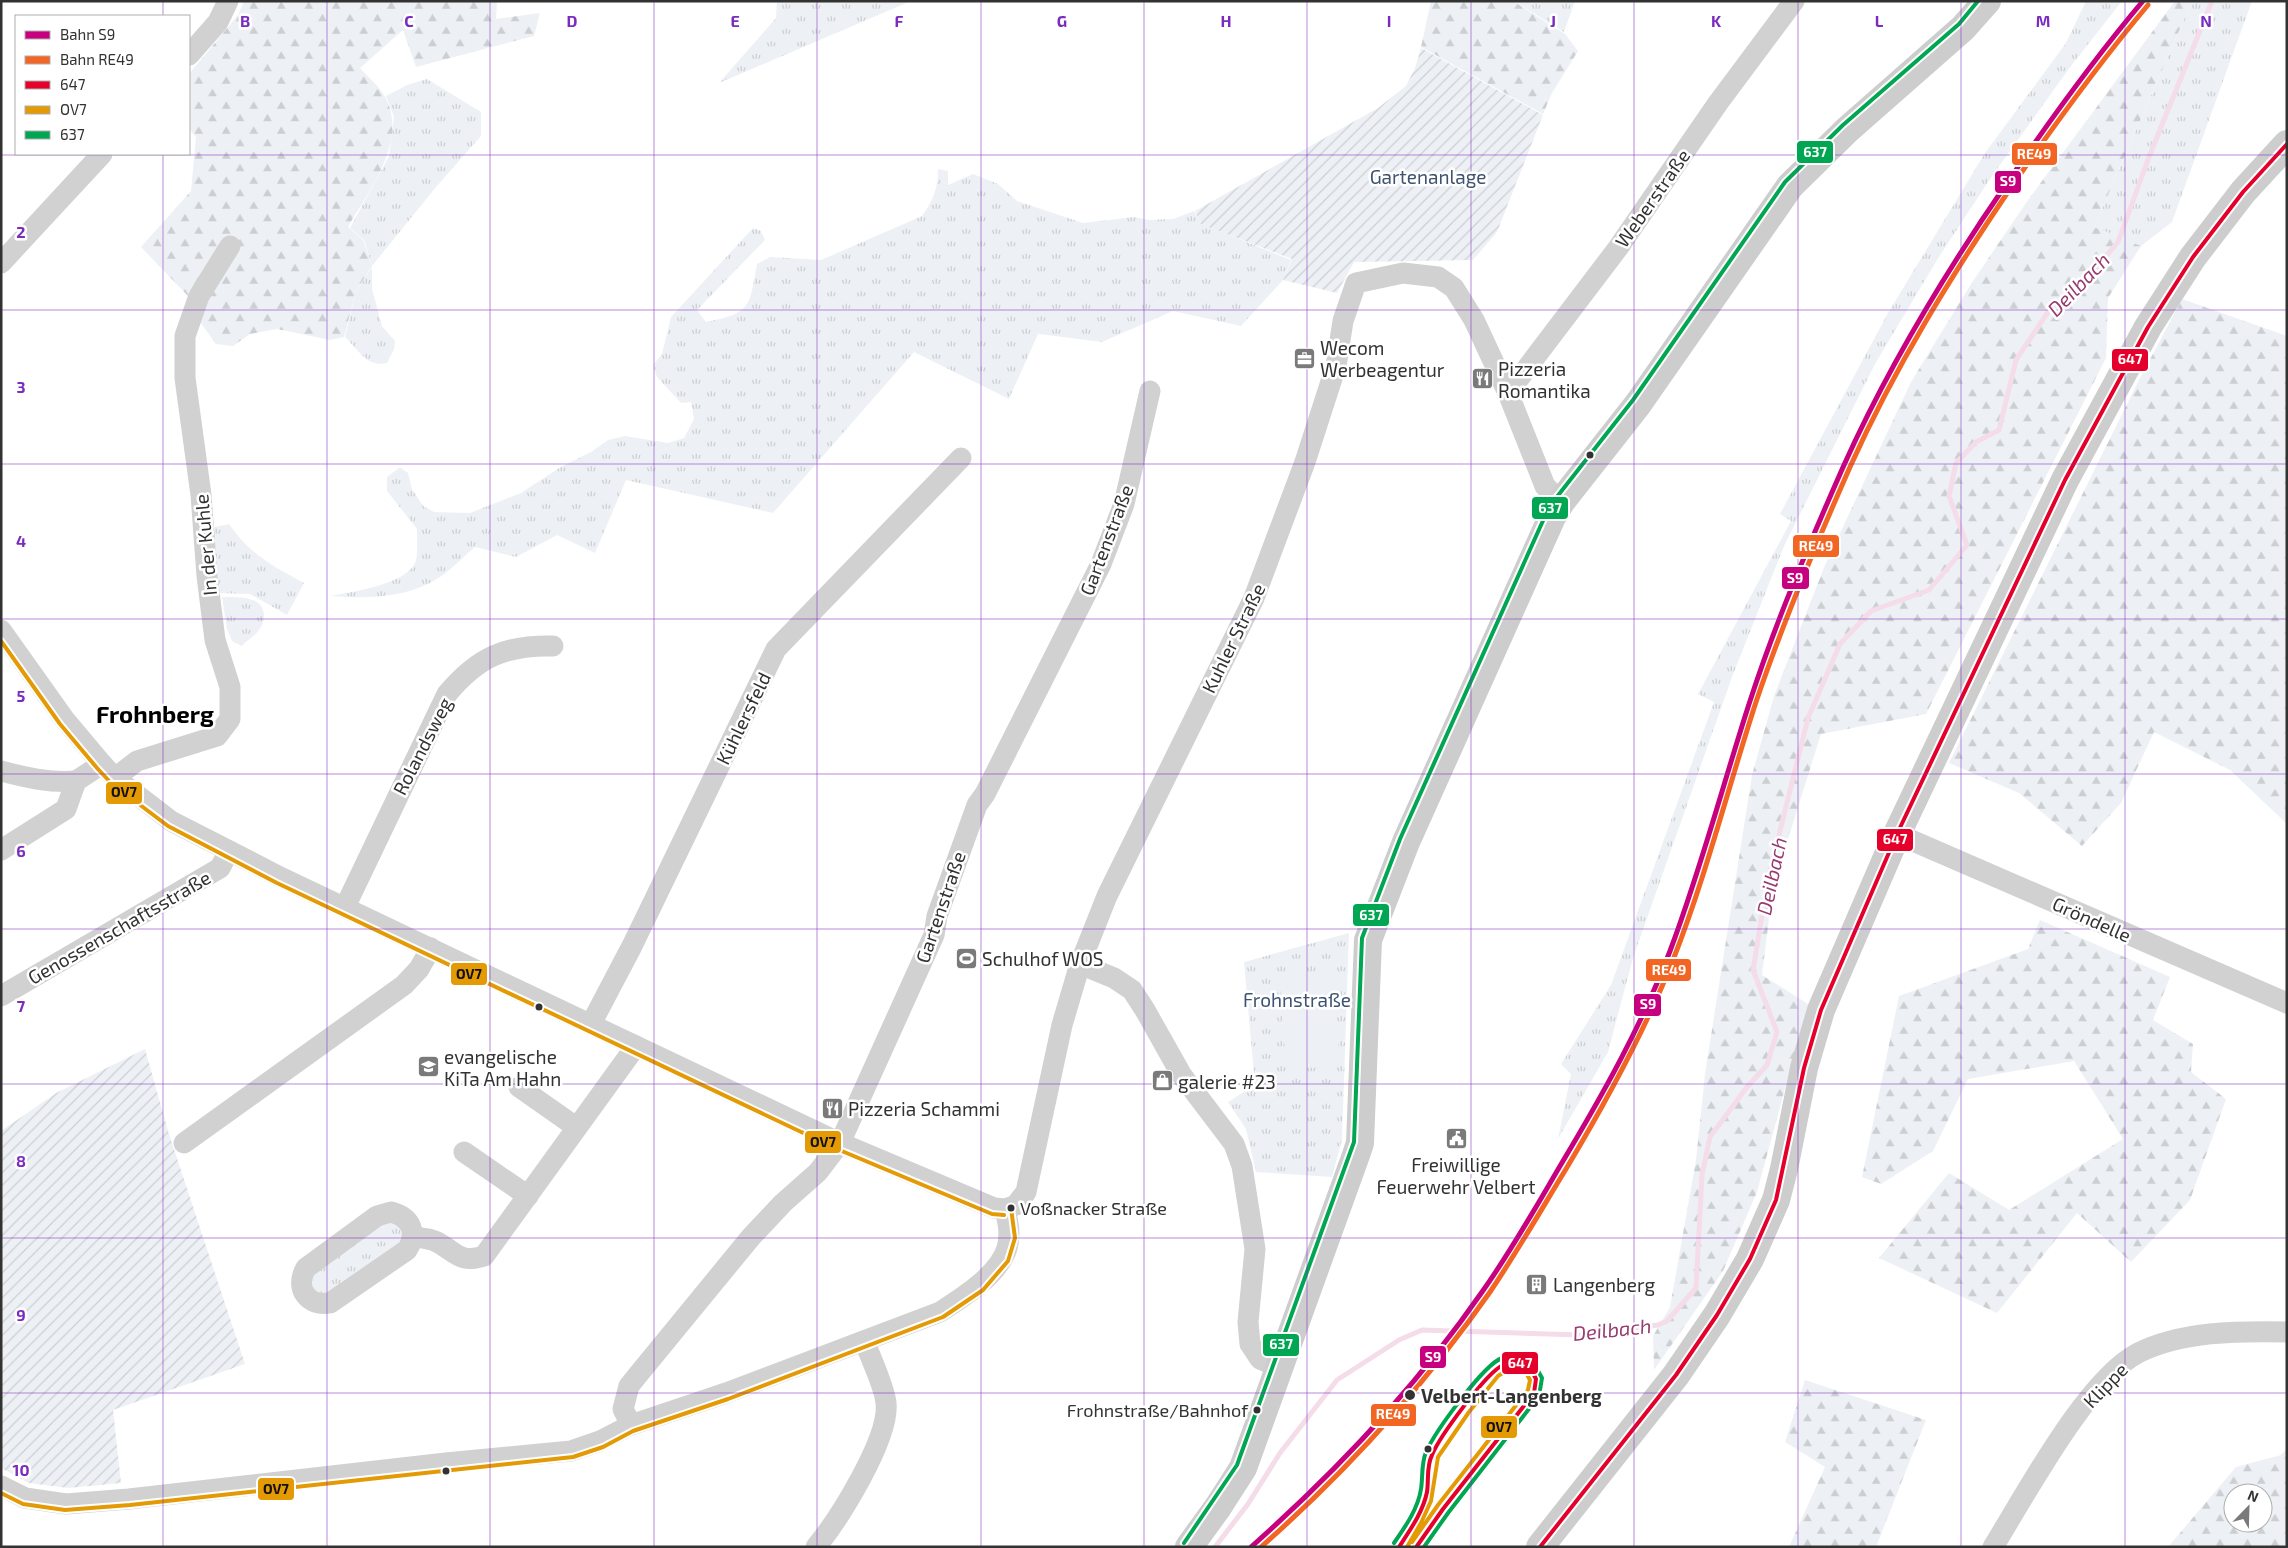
<svg xmlns="http://www.w3.org/2000/svg" width="2288" height="1548" viewBox="0 0 2288 1548" font-family="'Exo 2',sans-serif">
<style>
.grass{fill:url(#grass-tufts)}
.forest{fill:url(#forest-firs);fill-rule:evenodd}
.garden{fill:url(#garden-furrows)}
.pitch{fill:#edf1f5}
.lines{fill:none;stroke-linecap:round;stroke-linejoin:round}
.stream{stroke:#f4dce9;stroke-width:5}
.street{stroke:#d1d1d1;stroke-width:21}
.secondary{stroke:#cdcdcd;stroke-width:28}
.bus-1-casing{stroke:#fff;stroke-width:8}
.bus-2-casing{stroke:#fff;stroke-width:8}
.bus-3-casing{stroke:#fff;stroke-width:8}
.bus-1{stroke:#e4002b;stroke-width:4}
.bus-2{stroke:#e39a05;stroke-width:4}
.bus-3{stroke:#00a651;stroke-width:4}
.rail-1-casing{stroke:#fff;stroke-width:9}
.rail-2-casing{stroke:#fff;stroke-width:9}
.rail-1{stroke:#c7007f;stroke-width:5}
.rail-2{stroke:#f26522;stroke-width:5}
.grid{fill:none;stroke:#7b2cbf;stroke-width:1;stroke-opacity:0.55}
.bus-dot{fill:#323232;stroke:#fff;stroke-width:2}
.labels{text-anchor:middle;dominant-baseline:central;stroke-width:5;stroke-linejoin:round;paint-order:stroke}
.bus-label{font-size:18px;fill:#323232;stroke:#fff;text-anchor:start}
.park-label{font-size:19px;fill:#3d5370;stroke:#fff}
.street-label{font-size:19px;fill:#323232;stroke:#fff}
.poi-label{font-size:19px;fill:#323232;stroke:#fff;text-anchor:start}
.stop-label{font-size:19px;font-weight:bold;fill:#323232;stroke:#fff;text-anchor:start}
.water-label{font-size:20px;font-style:italic;fill:#983c71;stroke:#fff}
.district-label{font-size:24px;font-weight:bold;fill:#000;stroke:#fff}
.grid-label{font-size:16px;text-anchor:middle;font-weight:bold;fill:#7b2cbf;stroke:#fff;stroke-width:5;stroke-linejoin:round;paint-order:stroke}
.line-badge{stroke:#fff;stroke-width:2}
.badge-label{font-size:14px;text-anchor:middle;font-weight:bold;fill:#fff}
.pale-badge-label{font-size:14px;text-anchor:middle;font-weight:bold;fill:#111}
</style>
<defs>
<pattern id="grass-tufts" width="24" height="20" patternUnits="userSpaceOnUse" patternTransform="scale(1.25)"><rect width="24" height="20" fill="#edf1f5"/><path d="M3 7l-1-3M5 7V3M7 7l1-3M15 17l-1-3M17 17v-4M19 17l1-3" fill="none" stroke="#cccfd2"/></pattern>
<pattern id="forest-firs" width="22" height="20" patternUnits="userSpaceOnUse" patternTransform="scale(1.25)"><rect width="22" height="20" fill="#edf1f5"/><path d="M5 1l3.5 6h-7zM16 11l3.5 6h-7z" fill="#cccfd2"/></pattern>
<pattern id="garden-furrows" width="10" height="10" patternUnits="userSpaceOnUse" patternTransform="scale(1.25)"><rect width="10" height="10" fill="#edf1f5"/><path d="M-1 1l2-2M0 10L10 0M9 11l2-2" fill="none" stroke="#cccfd2"/></pattern>
</defs>
<rect width="100%" height="100%" fill="#fff"/>
<g class="grass">
<polygon points="777,1 911,1 719,83 776,18"/>
<polygon points="1514,1 1575,1 1564,32"/>
<polygon points="2086,1 2122,1 2068,70 1990,179 1937,260 1875,364 1784,546 1732,677 1633,958 1608,1052 1558,1139 1571,1074 1561,1064 1611,985 1714,702 1698,694 1791,521 1780,514 1888,313 1985,153 2066,43"/>
<polygon points="2192,1 2252,1 2172,222 2141,246 2094,227"/>
<polygon points="427,79 481,112 481,136 436,187 372,266 364,240 350,228 389,156 394,117 386,96 407,85"/>
<path d="M938,169L948,171V185L973,174L998,184L1017,201L1083,223L1134,217L1149,220L1173,219L1194,211L1202,224L1291,260L1283,280L1241,326L1173,311L1102,342L1039,334L1036,332L1038,334L1009,399L914,352L773,513L626,480L595,553L557,535L516,557L475,547C464,556 454,567 443,575C411,598 369,599 331,596C351,592 410,584 416,560C418,551 417,538 417,529L387,491V477L400,467L408,473L412,489L423,506L434,512L470,513L521,493L559,468L591,452L608,440L625,436L668,443L684,438L694,419L691,402L681,403L657,377L653,365L662,354L671,317L753,228L761,231L765,240L697,310L706,322C752,313 749,307 757,264L770,257L821,260L922,216C933,201 938,188 938,169Z"/>
<path d="M372,267V289L382,326L395,341L394,349L387,363C367,368 358,349 345,337L356,291Z"/>
<path d="M229,524C251,555 271,565 304,583L287,615L250,594L216,593L210,528Z"/>
<path d="M222,597C236,597 263,595 264,615C264,621 262,626 259,630C254,637 247,640 242,646L232,641L227,629Z"/>
<polygon points="1349,933 1342,1140 1332,1177 1256,1172 1246,1129 1228,1102 1255,1085 1244,962"/>
<polygon points="383,1221 398,1223 404,1241 331,1297 315,1295 310,1275"/>
</g>
<g class="forest">
<path d="M244,1H497L496,19L540,13L534,36L416,67L403,30L360,68C368,77 379,86 385,97C409,140 369,190 348,227L363,240L372,266L356,291L344,337L330,340L277,329L250,334L233,346L216,344L198,319L189,297L141,247L191,191L196,137L189,129V74L238,15Z"/>
<polygon points="1431,1 1513,1 1565,34 1578,51 1552,93 1543,114 1421,47"/>
<polygon points="2175,1 2192,1 2094,227 2141,246 2108,298 2106,358 1926,714 1821,734 1773,887 1762,975 1808,1004 1757,1192 1723,1271 1654,1370 1653,1336 1670,1307 1696,1160 1705,1074 1752,775 1774,696 1798,634 1825,565 1911,382 1971,284 2028,200"/>
<polygon points="2182,299 2287,336 2287,824 2230,770 2154,732 2121,803 2082,846 2019,793 1949,763 2138,382"/>
<polygon points="2040,920 2170,977 2153,1020 2193,1044 2191,1072 2226,1099 2190,1200 2131,1262 2077,1213 1997,1313 1879,1258 1949,1173 2009,1210 2123,1139 2074,1061 1968,1079 1933,1151 1881,1184 1862,1177 1899,996 2028,949"/>
<polygon points="1805,1380 1926,1420 1876,1547 1789,1547 1825,1467 1785,1442"/>
<path d="M2287,1448V1547H2168L2236,1467L2281,1455ZM2233,1493H2263V1523H2233Z"/>
</g>
<g class="garden">
<polygon points="1421,48 1543,115 1497,232 1473,260 1354,262 1337,293 1283,280 1292,259 1201,224 1195,211 1378,108 1406,86 1415,68"/>
<polygon points="145,1049 169,1134 245,1364 113,1410 121,1483 68,1488 29,1483 1,1468 1,1131 56,1093"/>
</g>
<polygon class="pitch" points="1334,975 1340,1066 1286,1069 1280,978"/>
<g class="lines">
<polyline class="stream" points="1215,1547 1248,1504 1280,1453 1337,1380 1399,1340 1422,1330 1580,1335 1658,1325 1667,1321 1696,1288 1702,1175 1710,1137 1747,1087 1767,1065 1777,1032 1753,970 1768,879 1808,718 1840,644 1871,611 1929,590 1967,545 1949,496 1956,463 1976,442 1999,430 2016,360 2050,309 2085,281 2118,242 2149,157 2212,1"/>
<g class="street">
<polyline points="189,55 218,22 228,1"/>
<polyline points="1,263 102,154"/>
<polyline points="1508,393 1618,248 1718,103 1794,1"/>
<polyline points="1,630 65,720 102,764 115,778 171,821 280,877 840,1143 994,1208 1005,1209"/>
<path d="M1,771C27,778 50,783 76,781"/>
<polyline points="115,778 137,761 217,736 230,719 230,687 215,640 207,576 201,495 185,378 185,336 199,296 230,246"/>
<polyline points="1897,834 2287,1003"/>
<polyline points="1,850 66,809 76,781 102,764"/>
<path d="M345,907L447,694C478,657 505,645 553,646"/>
<polyline points="1080,964 1114,978 1132,990 1145,1010 1181,1074 1234,1144 1242,1166 1255,1249 1248,1322 1250,1344 1260,1359 1279,1367"/>
<polyline points="1,996 220,868 229,851"/>
<polyline points="591,1024 632,946 776,649 961,458"/>
<polyline points="519,1087 576,1127"/>
<polyline points="184,1143 404,985 419,969 431,948"/>
<polyline points="464,1152 528,1196"/>
<polyline points="1005,1209 1016,1205 1026,1192 1062,1025 1080,964 1107,896 1254,598 1305,462 1336,366 1343,321 1356,283 1403,273 1438,277 1454,288 1474,320 1508,393 1545,486 1561,502"/>
<path d="M391,1212C411,1217 418,1233 407,1250L330,1303C308,1307 294,1288 306,1268L377,1216Z"/>
<path d="M413,1237C421,1238 429,1238 437,1242C456,1252 460,1264 484,1256L636,1046"/>
<polyline points="631,1425 623,1409 629,1386 637,1376 751,1237 783,1203 818,1172 840,1143 934,935 937,916 977,805 985,794 1101,564 1124,504 1150,391"/>
<path d="M1,1486L25,1498L66,1504L129,1499L446,1463L571,1451L600,1441L631,1425L726,1393L940,1312C962,1298 999,1275 1007,1248C1011,1235 1008,1222 1005,1209"/>
<path d="M816,1547C839,1519 890,1438 886,1403C885,1389 870,1355 864,1341"/>
<path d="M1993,1547C2025,1496 2086,1380 2138,1353C2182,1331 2238,1331 2287,1332"/>
</g>
<g class="secondary">
<polyline points="1189,1547 1218,1507 1243,1468 1356,1155 1360,1143 1368,940 1406,842 1552,517 1561,502 1638,404 1790,186 1847,130 1963,28 1987,1"/>
<polyline points="1540,1547 1676,1375 1717,1315 1750,1259 1776,1200 1784,1169 1804,1068 1821,1010 1897,834 2065,480 2148,327 2193,257 2243,192 2287,144"/>
</g>
<defs>
<g id="bus-1">
<path d="M1399,1547C1410,1530 1423,1512 1427,1492C1429,1480 1426,1467 1432,1455C1440,1436 1486,1373 1503,1365C1511,1361 1520,1363 1529,1365L1536,1379L1534,1393L1443,1509L1417,1546"/>
<polyline points="1540,1547 1676,1375 1717,1315 1750,1259 1776,1200 1804,1068 1821,1010 1897,834 2065,480 2148,327 2193,257 2243,192 2287,144"/>
</g>
<g id="bus-2">
<polyline points="1,641 60,724 97,768 111,783 168,826 277,883 837,1149 992,1214 1004,1215"/>
<polyline points="1,1493 23,1504 65,1510 130,1505 573,1457 603,1447 633,1431 728,1399 943,1317 983,1290 1008,1261 1015,1238 1011,1208"/>
<polyline points="1407,1547 1421,1523 1431,1501 1438,1457 1469,1412 1498,1376 1509,1369 1525,1371 1530,1380 1528,1390 1438,1505 1412,1542"/>
</g>
<g id="bus-3">
<polyline points="1184,1543 1237,1465 1354,1142 1362,938 1400,839 1546,514 1556,498 1633,400 1785,182 1843,125 1959,24 1978,1"/>
<path d="M1394,1543C1405,1527 1418,1509 1421,1489C1423,1477 1421,1464 1426,1452C1435,1432 1483,1365 1502,1358C1512,1354 1523,1357 1532,1360L1542,1378L1539,1396L1448,1513L1424,1547"/>
</g>
</defs>
<use href="#bus-1" class="bus-1-casing"/>
<use href="#bus-2" class="bus-2-casing"/>
<use href="#bus-3" class="bus-3-casing"/>
<use href="#bus-1" class="bus-1"/>
<use href="#bus-2" class="bus-2"/>
<use href="#bus-3" class="bus-3"/>
<defs>
<path id="rail-1" d="M1251,1547C1338,1470 1416,1387 1482,1292C1512,1250 1537,1205 1563,1161C1603,1094 1642,1025 1670,951C1701,869 1723,784 1750,701C1776,621 1810,542 1844,465C1889,365 1945,273 2007,183C2050,120 2094,59 2143,1"/>
<path id="rail-2" d="M1261,1547C1347,1471 1424,1386 1490,1292C1517,1252 1541,1210 1566,1169C1606,1102 1644,1033 1673,960C1706,876 1728,788 1756,702C1783,622 1816,544 1850,467C1895,367 1951,276 2012,186C2055,124 2099,63 2148,5"/>
</defs>
<use href="#rail-1" class="rail-1-casing"/>
<use href="#rail-2" class="rail-2-casing"/>
<use href="#rail-1" class="rail-1"/>
<use href="#rail-2" class="rail-2"/>
</g>
<path class="grid" d="M163,1V16M327,1V1547M490,1V1547M654,1V1547M817,1V1547M981,1V1547M1144,1V1547M1307,1V1547M1471,1V1547M1634,1V1547M1798,1V1547M1961,1V1547M2125,1V1547M163,154V1547M1,155H2287M1,310H2287M1,464H2287M1,619H2287M1,774H2287M1,929H2287M1,1084H2287M1,1238H2287M1,1393H2287"/>
<defs>
<symbol id="office-square" viewBox="-11 -11 22 22"><rect x="-9" y="-9" width="18" height="18" rx="4" fill="#7a7a7a" stroke="#fff"/><path d="M-6-3h4V-5.5h4V-3h4V5H-6ZM-1-4.5V-3h2v-1.5ZM-6 0V1H6V0Z" fill="#fff"/></symbol>
<symbol id="restaurant-square" viewBox="-11 -11 22 22"><rect x="-9" y="-9" width="18" height="18" rx="4" fill="#7a7a7a" stroke="#fff"/><path d="M-5-6h1v4h1v-4h1v4h1v-4h1v5L-1.5 .5V6h-2V.5L-5-1ZM5-6V6H3V1.5H1.5Q1.5-4 5-6Z" fill="#fff"/></symbol>
<symbol id="stadium-square" viewBox="-11 -11 22 22"><rect x="-9" y="-9" width="18" height="18" rx="4" fill="#7a7a7a" stroke="#fff"/><path d="M0-5a6.5 5 0 1 0 0 10a6.5 5 0 1 0 0-10ZM-3.5-1.8h7v3.6h-7Z" fill="#fff"/></symbol>
<symbol id="school-square" viewBox="-11 -11 22 22"><rect x="-9" y="-9" width="18" height="18" rx="4" fill="#7a7a7a" stroke="#fff"/><path d="M0-5L7-2L0 1L-7-2ZM-4 1L0 2.5L4 1V4Q0 6-4 4Z" fill="#fff"/></symbol>
<symbol id="shop-square" viewBox="-11 -11 22 22"><rect x="-9" y="-9" width="18" height="18" rx="4" fill="#7a7a7a" stroke="#fff"/><path d="M-5-2.5h2.3a2.7 3.5 0 0 1 5.4 0H5L5.5 6h-11ZM-1.5-2.5h3a1.5 2.3 0 0 0-3 0Z" fill="#fff"/></symbol>
<symbol id="civic-square" viewBox="-11 -11 22 22"><rect x="-9" y="-9" width="18" height="18" rx="4" fill="#7a7a7a" stroke="#fff"/><path d="M-.6-6.5H3V-4.5H.6V-3L4-1V1h2V6H-6V1h2V-1L-.6-3ZM-1.2 2.5V6h2.4V2.5Z" fill="#fff"/></symbol>
<symbol id="building-square" viewBox="-11 -11 22 22"><rect x="-9" y="-9" width="18" height="18" rx="4" fill="#7a7a7a" stroke="#fff"/><path d="M-4-6H4V6H1V3H-1V6H-4ZM-2.5-4.3h1.7v1.8h-1.7ZM.8-4.3h1.7v1.8H.8ZM-2.5-1h1.7V.8h-1.7ZM.8-1h1.7V.8H.8Z" fill="#fff"/></symbol>
</defs>
<g fill-rule="evenodd">
<use href="#office-square" x="1292" y="346" width="25" height="25"/>
<use href="#restaurant-square" x="1470" y="366" width="25" height="25"/>
<use href="#stadium-square" x="954" y="946" width="25" height="25"/>
<use href="#school-square" x="416" y="1054" width="25" height="25"/>
<use href="#shop-square" x="1150" y="1068" width="25" height="25"/>
<use href="#restaurant-square" x="820" y="1096" width="25" height="25"/>
<use href="#civic-square" x="1444" y="1126" width="25" height="25"/>
<use href="#building-square" x="1524" y="1272" width="25" height="25"/>
</g>
<g class="bus-dot">
<circle cx="1590" cy="455" r="4.5"/>
<circle cx="539" cy="1007" r="4.5"/>
<circle cx="1011" cy="1208" r="4.5"/>
<circle cx="1410" cy="1395" r="6"/>
<circle cx="1257" cy="1410" r="4.5"/>
<circle cx="1428" cy="1449" r="4.5"/>
<circle cx="446" cy="1471" r="4.5"/>
</g>
<g class="labels">
<g class="bus-label">
<text x="1020" y="1208">Voßnacker Straße</text>
<text x="1248" y="1410" text-anchor="end">Frohnstraße/Bahnhof</text>
</g>
<g class="park-label">
<text x="1428" y="176">Gartenanlage</text>
<text x="1297" y="999">Frohnstraße</text>
</g>
<g class="street-label">
<text transform="translate(1652 198) rotate(-55)">Weberstraße</text>
<text transform="translate(1106 540) rotate(-69)">Gartenstraße</text>
<text transform="translate(205 545) rotate(-95)">In der Kuhle</text>
<text transform="translate(1233 638) rotate(-64)">Kuhler Straße</text>
<text transform="translate(743 718) rotate(-64)">Kühlersfeld</text>
<text transform="translate(422 746) rotate(-63)">Rolandsweg</text>
<text transform="translate(940 907) rotate(-71)">Gartenstraße</text>
<text transform="translate(2092 919) rotate(24)">Gröndelle</text>
<text transform="translate(119 927) rotate(-30)">Genossenschaftsstraße</text>
<text transform="translate(2105 1385) rotate(-46)">Klippe</text>
</g>
<g class="poi-label">
<text x="1320" y="347">Wecom<tspan x="1320" dy="22">Werbeagentur</tspan></text>
<text x="1498" y="368">Pizzeria<tspan x="1498" dy="22">Romantika</tspan></text>
<text x="982" y="958">Schulhof WOS</text>
<text x="444" y="1056">evangelische<tspan x="444" dy="22">KiTa Am Hahn</tspan></text>
<text x="1178" y="1081">galerie #23</text>
<text x="848" y="1108">Pizzeria Schammi</text>
<text x="1456" y="1164" text-anchor="middle">Freiwillige<tspan x="1456" dy="22">Feuerwehr Velbert</tspan></text>
<text x="1553" y="1284">Langenberg</text>
</g>
<g class="stop-label">
<text x="1421" y="1395">Velbert-Langenberg</text>
</g>
<g class="water-label">
<text transform="translate(2078 284) rotate(-46)">Deilbach</text>
<text transform="translate(1771 876) rotate(-78)">Deilbach</text>
<text transform="translate(1612 1329) rotate(-6)">Deilbach</text>
</g>
<g class="district-label">
<text x="155" y="713">Frohnberg</text>
</g>
</g>
<g class="grid-label">
<text x="245" y="27">B</text>
<text x="409" y="27">C</text>
<text x="572" y="27">D</text>
<text x="735" y="27">E</text>
<text x="899" y="27">F</text>
<text x="1062" y="27">G</text>
<text x="1226" y="27">H</text>
<text x="1389" y="27">I</text>
<text x="1553" y="27">J</text>
<text x="1716" y="27">K</text>
<text x="1879" y="27">L</text>
<text x="2043" y="27">M</text>
<text x="2206" y="27">N</text>
<text x="21" y="238">2</text>
<text x="21" y="393">3</text>
<text x="21" y="547">4</text>
<text x="21" y="702">5</text>
<text x="21" y="857">6</text>
<text x="21" y="1012">7</text>
<text x="21" y="1167">8</text>
<text x="21" y="1321">9</text>
<text x="21" y="1476">10</text>
</g>
<g class="line-badge">
<rect x="1796" y="140" width="38" height="24" rx="5" fill="#00a651"/>
<rect x="2011" y="142" width="47" height="24" rx="5" fill="#f26522"/>
<rect x="1994" y="170" width="28" height="24" rx="5" fill="#c7007f"/>
<rect x="2111" y="348" width="38" height="24" rx="5" fill="#e4002b"/>
<rect x="1531" y="496" width="38" height="24" rx="5" fill="#00a651"/>
<rect x="1792" y="534" width="48" height="24" rx="5" fill="#f26522"/>
<rect x="1781" y="566" width="29" height="24" rx="5" fill="#c7007f"/>
<rect x="105" y="781" width="38" height="24" rx="5" fill="#e39a05"/>
<rect x="1876" y="828" width="38" height="24" rx="5" fill="#e4002b"/>
<rect x="1352" y="903" width="38" height="24" rx="5" fill="#00a651"/>
<rect x="1645" y="958" width="47" height="24" rx="5" fill="#f26522"/>
<rect x="450" y="962" width="38" height="24" rx="5" fill="#e39a05"/>
<rect x="1633" y="993" width="29" height="24" rx="5" fill="#c7007f"/>
<rect x="804" y="1130" width="38" height="24" rx="5" fill="#e39a05"/>
<rect x="1262" y="1333" width="38" height="24" rx="5" fill="#00a651"/>
<rect x="1419" y="1345" width="28" height="24" rx="5" fill="#c7007f"/>
<rect x="1501" y="1351" width="38" height="24" rx="5" fill="#e4002b"/>
<rect x="1370" y="1403" width="47" height="24" rx="5" fill="#f26522"/>
<rect x="1480" y="1415" width="38" height="24" rx="5" fill="#e39a05"/>
<rect x="257" y="1477" width="38" height="24" rx="5" fill="#e39a05"/>
</g>
<g class="badge-label">
<text x="1815" y="157">637</text>
<text x="2034" y="159">RE49</text>
<text x="2008" y="186">S9</text>
<text x="2130" y="364">647</text>
<text x="1550" y="513">637</text>
<text x="1816" y="551">RE49</text>
<text x="1795" y="583">S9</text>
<text x="1895" y="844">647</text>
<text x="1371" y="920">637</text>
<text x="1669" y="975">RE49</text>
<text x="1648" y="1009">S9</text>
<text x="1281" y="1349">637</text>
<text x="1433" y="1362">S9</text>
<text x="1520" y="1368">647</text>
<text x="1393" y="1419">RE49</text>
</g>
<g class="pale-badge-label">
<text x="124" y="797">OV7</text>
<text x="469" y="979">OV7</text>
<text x="823" y="1147">OV7</text>
<text x="1499" y="1432">OV7</text>
<text x="276" y="1494">OV7</text>
</g>
<rect width="2288" height="1548" fill="none" stroke="#323232" stroke-width="5"/>
<rect x="15" y="15" width="175" height="140" fill="#ffffff" stroke="#adadad"/>
<rect x="25" y="31" width="25" height="8" fill="#c7007f" stroke="#adadad"/>
<text x="60" y="40" font-size="15" fill="#323232">Bahn S9</text>
<rect x="25" y="56" width="25" height="8" fill="#f26522" stroke="#adadad"/>
<text x="60" y="65" font-size="15" fill="#323232">Bahn RE49</text>
<rect x="25" y="81" width="25" height="8" fill="#e4002b" stroke="#adadad"/>
<text x="60" y="90" font-size="15" fill="#323232">647</text>
<rect x="25" y="106" width="25" height="8" fill="#e39a05" stroke="#adadad"/>
<text x="60" y="115" font-size="15" fill="#323232">OV7</text>
<rect x="25" y="131" width="25" height="8" fill="#00a651" stroke="#adadad"/>
<text x="60" y="140" font-size="15" fill="#323232">637</text>
<g transform="translate(2248 1508) rotate(23)"><circle r="24" fill="#ffffff" stroke="#adadad"/>
<path d="M0-4L9 19L0 12L-9 19Z" fill="#7a7a7a"/>
<text y="-8" font-size="14" font-weight="bold" text-anchor="middle" fill="#323232">N</text>
</g>
</svg>
